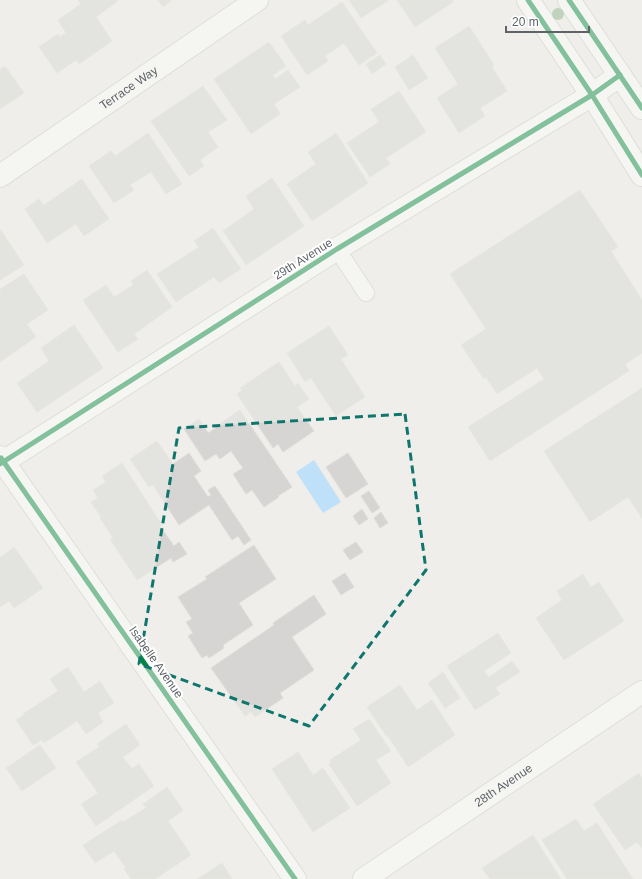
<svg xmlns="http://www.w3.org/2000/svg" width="642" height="879" viewBox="0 0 642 879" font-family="Arial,sans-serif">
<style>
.water{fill:#bfe0f9}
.building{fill:#d6d5d3;stroke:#deddd9}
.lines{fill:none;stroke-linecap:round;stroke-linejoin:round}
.lane-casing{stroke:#cbcccc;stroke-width:18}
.street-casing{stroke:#cbcccc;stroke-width:24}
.secondary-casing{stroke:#cacacb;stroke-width:24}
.lane{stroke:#fdfcfc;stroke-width:16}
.street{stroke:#fdfcfc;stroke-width:22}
.secondary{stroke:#fdfcfc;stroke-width:22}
.cycleway-casing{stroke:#fff;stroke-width:8}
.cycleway{stroke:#00873e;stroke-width:5}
.tree{fill:#88b388}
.marked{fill:none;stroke:#0f766e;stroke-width:3;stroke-dasharray:8 5;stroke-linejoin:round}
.labels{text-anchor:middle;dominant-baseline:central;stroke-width:4;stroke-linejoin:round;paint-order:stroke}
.street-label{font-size:12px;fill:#5f6368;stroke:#fff}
</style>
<rect width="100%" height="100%" fill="#efeeea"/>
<polygon class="water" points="314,460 341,502 323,513 296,472"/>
<g class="building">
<polygon points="78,0 117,0 118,1 96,17 112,41 79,64 76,60 57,73 39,47 58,34 60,37 66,33 58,20 81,4"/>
<polygon points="158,0 172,0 163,7"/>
<polygon points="349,0 389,0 361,18"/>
<polygon points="397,0 452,0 453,2 415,27"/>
<polygon points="342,2 377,53 359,65 344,43 325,56 328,61 307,75 281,36 305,20 308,25"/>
<polygon points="469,26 494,65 492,67 507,91 480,108 485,116 459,133 437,98 458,84 435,48"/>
<polygon points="269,42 286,66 273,75 275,79 288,70 300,87 274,104 280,114 251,134 214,79"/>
<polygon points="380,55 386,64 372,74 366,64"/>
<polygon points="413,55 428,78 409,90 395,67"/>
<polygon points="5,66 24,93 0,109 0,69"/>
<polygon points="203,86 227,120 208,132 218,147 200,160 204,166 189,176 151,121"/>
<polygon points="399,91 426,132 386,158 390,164 370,177 347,143 379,122 371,109"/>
<polygon points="148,133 182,184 166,194 151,172 130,185 134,190 114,203 89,166 111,151 115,156"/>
<polygon points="336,133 368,183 312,221 287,184 316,164 308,152"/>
<polygon points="272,178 304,226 246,265 223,231 254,209 246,196"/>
<polygon points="82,179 109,219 84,236 76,224 47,243 25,209 39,199 44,205"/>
<polygon points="580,190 618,247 611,251 642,300 642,353 625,364 629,371 490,461 468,427 544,379 537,368 497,394 486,377 484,379 461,345 486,329 450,274"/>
<polygon points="213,228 241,269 219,283 214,277 176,302 157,274 199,247 194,241"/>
<polygon points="0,229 24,265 0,280"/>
<polygon points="147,270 172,307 134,334 138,339 118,352 83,300 106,285 114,297 133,285 131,281"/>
<polygon points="24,274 48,310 27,324 36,337 0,362 0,289"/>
<polygon points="74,325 103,368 37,412 17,383 49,361 41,348"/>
<polygon points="329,326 348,355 341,359 365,397 336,416 311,378 305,382 287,353"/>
<polygon points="279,362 295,386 298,383 309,399 297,407 314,431 283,452 278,444 273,448 237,394 242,390 240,388"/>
<polygon points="642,388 642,518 628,497 590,522 544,451"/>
<polygon points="240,410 292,487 278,496 279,497 264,507 252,490 246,494 233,474 243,468 231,451 220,459 216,454 205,461 184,429 199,419 208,433 216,428 215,427"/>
<polygon points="157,441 173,464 189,453 201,471 194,476 208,497 211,495 208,490 215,486 251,540 244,545 238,536 232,540 209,505 179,525 153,485 149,487 130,459"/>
<polygon points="348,453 368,484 346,498 326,467"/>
<polygon points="122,463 162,525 160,526 174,546 179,542 187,554 173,562 171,558 137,580 110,539 113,538 100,518 101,517 91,502 98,498 93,490 106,482 102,476"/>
<polygon points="369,491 380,508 372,513 361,496"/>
<polygon points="362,509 368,519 359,525 353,516"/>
<polygon points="381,512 388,523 380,528 374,518"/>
<polygon points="356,542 363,552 350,560 343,550"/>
<polygon points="254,545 276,579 239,603 253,625 223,645 224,648 209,658 207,655 202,658 188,636 193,633 186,622 192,619 178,597 207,579 205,577"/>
<polygon points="14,547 43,588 14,608 9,601 0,607 0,556 1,557"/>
<polygon points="345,573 354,587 341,595 332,581"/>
<polygon points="583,574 591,587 599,582 624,621 564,660 536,618 562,600 557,591"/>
<polygon points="314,595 326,614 292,637 314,670 280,693 283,698 255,717 251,712 245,716 211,668 274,625 273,623"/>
<polygon points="498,633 511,653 484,671 489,677 512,661 520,672 495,688 500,694 475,710 447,666"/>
<polygon points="68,667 84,692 100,681 114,703 98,713 103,722 86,734 77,721 44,743 42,740 33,745 16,720 24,715 23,714 58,691 50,679"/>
<polygon points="443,672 460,698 445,708 428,683"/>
<polygon points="400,685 417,710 432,700 455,735 408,767 388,736 387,737 367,707"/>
<polygon points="369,719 391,751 376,760 391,783 357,806 329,764 331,763 330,760 361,740 353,729"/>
<polygon points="126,724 140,745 123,757 132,769 139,764 154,786 96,826 81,804 98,793 76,762 99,747 97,744"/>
<polygon points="40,745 56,768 22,791 6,768"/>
<polygon points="298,752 313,775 323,768 350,808 313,832 272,769"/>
<polygon points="639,773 642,778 642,848 637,842 625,850 593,804"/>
<polygon points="167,787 183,810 168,821 191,855 155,879 131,879 124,869 126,868 114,851 95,863 83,845 122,820 123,822 146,808 143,804"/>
<polygon points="576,819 584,831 597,823 633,879 567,879 542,840"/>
<polygon points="533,835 561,879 490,879 482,868"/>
<polygon points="222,863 232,879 197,879"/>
</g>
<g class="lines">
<defs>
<polyline id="lane" points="337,249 366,293"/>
<g id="street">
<path id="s1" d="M0,176L257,0"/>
<polyline points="0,457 295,879"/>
<polyline points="0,464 337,249 592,95 620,75"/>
</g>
<g id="secondary">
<polyline points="528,0 592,95 642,175"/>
<polyline points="569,0 642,108"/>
<path id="s2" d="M364,879L642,692"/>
</g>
</defs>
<use href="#lane" class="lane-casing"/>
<use href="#street" class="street-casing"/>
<use href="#secondary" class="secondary-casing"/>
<use href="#lane" class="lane"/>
<use href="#street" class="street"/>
<use href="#secondary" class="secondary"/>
<defs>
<g id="cycleway">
<polyline points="528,0 592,95 642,175"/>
<polyline points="569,0 642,108"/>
<polyline points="1,458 295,879"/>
<polyline points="0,464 337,249 592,95 620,75"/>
</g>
</defs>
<use href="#cycleway" class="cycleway-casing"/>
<use href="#cycleway" class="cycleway"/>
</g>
<circle class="tree" cx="558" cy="14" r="6"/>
<path d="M0 0H642V879H0ZM405,414L426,570L309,726L139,664L179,428Z" fill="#efeeea" fill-opacity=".55" fill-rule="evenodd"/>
<path class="marked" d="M405,414L426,570L309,726L139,664L179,428Z"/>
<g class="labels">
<g class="street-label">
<text stroke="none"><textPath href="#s1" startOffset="156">Terrace Way</textPath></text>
<text transform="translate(303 259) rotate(-32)">29th Avenue</text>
<text transform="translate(156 662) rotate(55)">Isabelle Avenue</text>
<text stroke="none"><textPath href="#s2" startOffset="168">28th Avenue</textPath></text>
</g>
</g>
<path d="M506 26v6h83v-6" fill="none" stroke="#5f6368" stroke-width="2"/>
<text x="512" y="26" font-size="12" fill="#5f6368" stroke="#ffffff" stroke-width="3" paint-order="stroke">20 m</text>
</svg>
